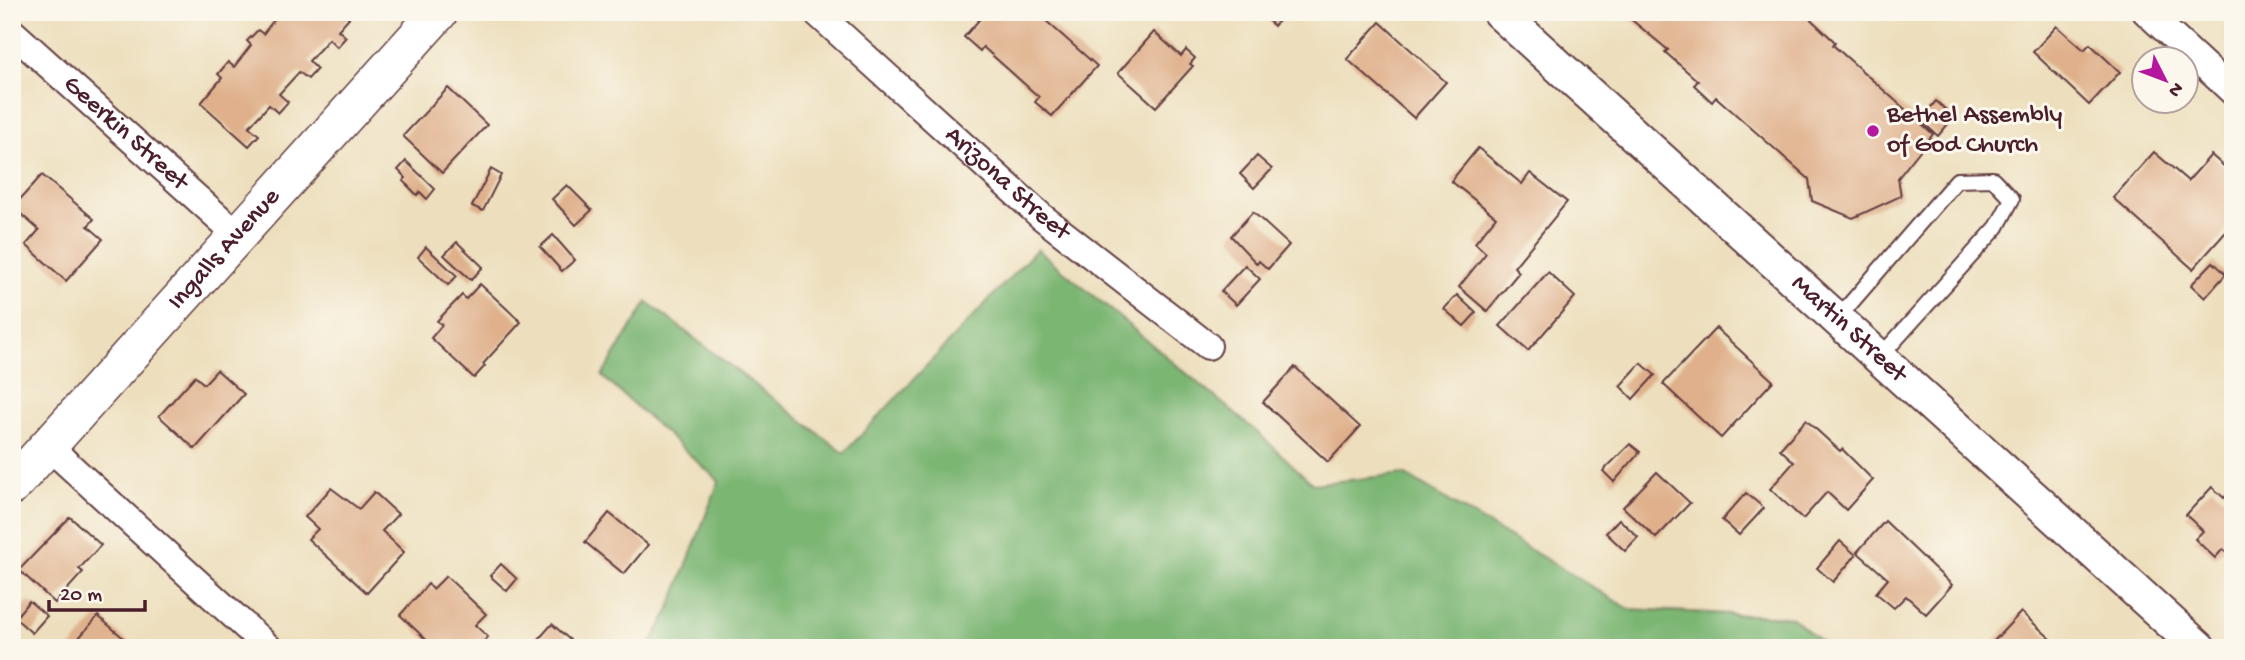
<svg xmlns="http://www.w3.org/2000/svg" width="2245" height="660" viewBox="0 0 2245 660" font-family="'Gochi Hand',sans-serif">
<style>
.forest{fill:#7cb673;stroke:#636a4f;stroke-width:2}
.building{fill:#dfb08b}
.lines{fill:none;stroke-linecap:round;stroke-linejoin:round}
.service-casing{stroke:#623c41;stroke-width:18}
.minor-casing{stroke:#623c41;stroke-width:30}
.tertiary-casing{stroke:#623c41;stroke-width:37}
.secondary-casing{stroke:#623c41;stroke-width:40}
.service{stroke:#fff;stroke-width:14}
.minor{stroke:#fff;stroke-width:26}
.tertiary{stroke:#fff;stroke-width:33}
.secondary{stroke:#fff;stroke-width:37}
.poi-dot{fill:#b5179e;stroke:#fbf7ec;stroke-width:2.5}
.labels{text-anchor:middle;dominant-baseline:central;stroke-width:6;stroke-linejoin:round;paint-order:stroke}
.poi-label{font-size:26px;fill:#4a1f2b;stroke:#fbf7ec;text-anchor:start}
.street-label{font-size:26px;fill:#4a1f2b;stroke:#fbf7ec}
</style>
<rect width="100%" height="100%" fill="#fbf7ec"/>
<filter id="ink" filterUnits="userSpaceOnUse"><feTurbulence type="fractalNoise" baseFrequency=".0143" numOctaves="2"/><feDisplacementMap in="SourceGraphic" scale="14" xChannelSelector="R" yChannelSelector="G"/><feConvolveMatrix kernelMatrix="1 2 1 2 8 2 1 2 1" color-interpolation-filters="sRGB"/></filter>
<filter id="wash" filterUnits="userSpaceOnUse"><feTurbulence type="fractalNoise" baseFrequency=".00686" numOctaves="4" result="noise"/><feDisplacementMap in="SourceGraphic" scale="28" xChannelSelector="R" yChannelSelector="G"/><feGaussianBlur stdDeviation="1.57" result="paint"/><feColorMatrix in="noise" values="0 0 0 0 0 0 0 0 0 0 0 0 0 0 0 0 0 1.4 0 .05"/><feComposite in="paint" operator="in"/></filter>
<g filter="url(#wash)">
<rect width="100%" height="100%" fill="#eddfbd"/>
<polygon class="forest" points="1037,249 1257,432 1313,484 1404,474 1629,609 1791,617 1829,648 648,648 668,613 719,481 602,376 647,302 844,453"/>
<g id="blocks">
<g class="building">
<polygon points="280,12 354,12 338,30 346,37 337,47 329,39 309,61 317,69 308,79 299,72 279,94 288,102 278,113 269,105 249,127 259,135 249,146 201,103 222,78 218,74 228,62 234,67 251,45 247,41 258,30 263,34"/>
<polygon points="986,12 1036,12 1097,66 1052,116 1035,102 1039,97 983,47 980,51 964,37"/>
<polygon points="1259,12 1286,12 1274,26"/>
<polygon points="1622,12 1803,12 1835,42 1833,45 1933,134 1898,178 1901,196 1853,218 1812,201 1809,179 1716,97 1712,102 1694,85 1698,81 1665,52 1668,50"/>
<polygon points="1380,22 1446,82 1414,118 1347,59"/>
<polygon points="2057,26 2084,50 2090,44 2120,72 2089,105 2033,52"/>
<polygon points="1154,32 1181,56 1186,50 1195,58 1190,64 1193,66 1156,107 1118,73"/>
<polygon points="448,88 487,125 442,173 403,136"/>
<polygon points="1936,101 1954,117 1938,136 1920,120"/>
<polygon points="1478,148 1522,184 1530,173 1567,202 1514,267 1519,272 1487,311 1459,287 1486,253 1475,243 1496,217 1451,181"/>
<polygon points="2154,152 2188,181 2211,155 2233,174 2233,224 2193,269 2113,198"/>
<polygon points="1257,156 1272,169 1254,188 1240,174"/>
<polygon points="406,161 435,189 427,199 420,192 417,195 403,181 406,178 398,170"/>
<polygon points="491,169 501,175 483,211 472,206"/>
<polygon points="42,175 94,219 88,226 103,239 66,281 26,245 39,230 13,207"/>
<polygon points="567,185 592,210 576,225 552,199"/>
<polygon points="1253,212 1289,245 1268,269 1259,261 1257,264 1231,236"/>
<polygon points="553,235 575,260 562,271 540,247"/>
<polygon points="457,242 483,267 471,280 444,255"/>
<polygon points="426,247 457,276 448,285 418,257"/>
<polygon points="2213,262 2226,274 2205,298 2191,285"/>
<polygon points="1245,265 1260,279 1236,305 1221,291"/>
<polygon points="1548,272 1575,297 1528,351 1500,326"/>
<polygon points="480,284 521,322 483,364 485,366 474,378 431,338 442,325 437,321 462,295 466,299"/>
<polygon points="1457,295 1476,313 1464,326 1444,309"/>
<polygon points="1716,328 1773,381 1721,438 1663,384"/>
<polygon points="1641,363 1655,375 1633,399 1620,386"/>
<polygon points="1295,367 1360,427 1328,462 1263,402"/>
<polygon points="217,370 244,394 195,449 159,416 195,376 204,384"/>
<polygon points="1806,420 1840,451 1842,449 1873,480 1846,510 1827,492 1803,519 1770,489 1794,462 1780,449"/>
<polygon points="1630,444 1640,452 1614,482 1603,471"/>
<polygon points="1657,472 1690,503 1656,538 1623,507"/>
<polygon points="2212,487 2224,498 2233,488 2233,558 2223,549 2215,558 2195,539 2203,531 2186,515"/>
<polygon points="331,488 359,509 374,492 398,514 382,531 404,552 367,593 308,539 318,529 305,517"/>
<polygon points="1746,493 1764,508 1739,535 1722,520"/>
<polygon points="609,513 648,545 624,574 585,542"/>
<polygon points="70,517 101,545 79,569 83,572 55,603 19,570"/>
<polygon points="1619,519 1638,537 1625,551 1606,533"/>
<polygon points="1885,521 1952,585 1926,614 1906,596 1894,608 1876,593 1888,579 1857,552"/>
<polygon points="1840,541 1856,555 1833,582 1817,568"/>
<polygon points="501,564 517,579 507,591 490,576"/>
<polygon points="446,576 486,614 475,625 488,637 478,648 435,648 400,615 428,584 433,589"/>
<polygon points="29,601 47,616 32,633 15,618"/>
<polygon points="2021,612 2051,639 2043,648 2000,648 1993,642"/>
<polygon points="98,616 135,648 70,648"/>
<polygon points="552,624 579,648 531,648"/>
</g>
</g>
</g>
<g filter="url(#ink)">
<use href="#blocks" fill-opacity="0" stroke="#623c41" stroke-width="2"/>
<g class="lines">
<defs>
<polyline id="service" points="1837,319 1957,180 1993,179 2012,199 1997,227 1879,358"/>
<g id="minor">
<path id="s1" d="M816,12L1042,217L1208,346"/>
<polyline points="2146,12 2233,92"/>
<path id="s2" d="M12,32L239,236"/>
<polyline points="48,446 269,648"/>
</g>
<g id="tertiary">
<path id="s3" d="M1499,12L2199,648"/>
</g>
<g id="secondary">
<path id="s4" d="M12,486L439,12"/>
</g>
</defs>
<use href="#service" class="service-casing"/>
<use href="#minor" class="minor-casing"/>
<use href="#tertiary" class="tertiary-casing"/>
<use href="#secondary" class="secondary-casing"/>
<use href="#service" class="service"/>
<use href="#minor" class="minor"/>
<use href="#tertiary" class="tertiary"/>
<use href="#secondary" class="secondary"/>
</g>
</g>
<circle class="poi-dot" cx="1873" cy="131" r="7"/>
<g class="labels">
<g class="poi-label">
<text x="1887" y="116">Bethel Assembly<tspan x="1887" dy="30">of God Church</tspan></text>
</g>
<g class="street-label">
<text stroke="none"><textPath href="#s2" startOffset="152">Geerkin Street</textPath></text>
<text stroke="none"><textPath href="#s1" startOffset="257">Arizona Street</textPath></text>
<text stroke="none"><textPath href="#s4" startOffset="318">Ingalls Avenue</textPath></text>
<text stroke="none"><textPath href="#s3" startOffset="472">Martin Street</textPath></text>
</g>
</g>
<rect width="2245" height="660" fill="none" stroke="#fbf7ec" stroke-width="42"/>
<g transform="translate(2165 80) rotate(132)"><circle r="33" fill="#fbf7ec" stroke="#b4a19f" stroke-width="2"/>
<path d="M0-5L12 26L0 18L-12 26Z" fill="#b5179e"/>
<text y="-10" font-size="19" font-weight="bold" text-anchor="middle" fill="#4a1f2b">N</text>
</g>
<path d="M49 600v10h96v-10" fill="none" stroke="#4a1f2b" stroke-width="3.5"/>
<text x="60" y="600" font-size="21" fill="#4a1f2b" stroke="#fbf7ec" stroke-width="5" paint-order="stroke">20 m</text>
</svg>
